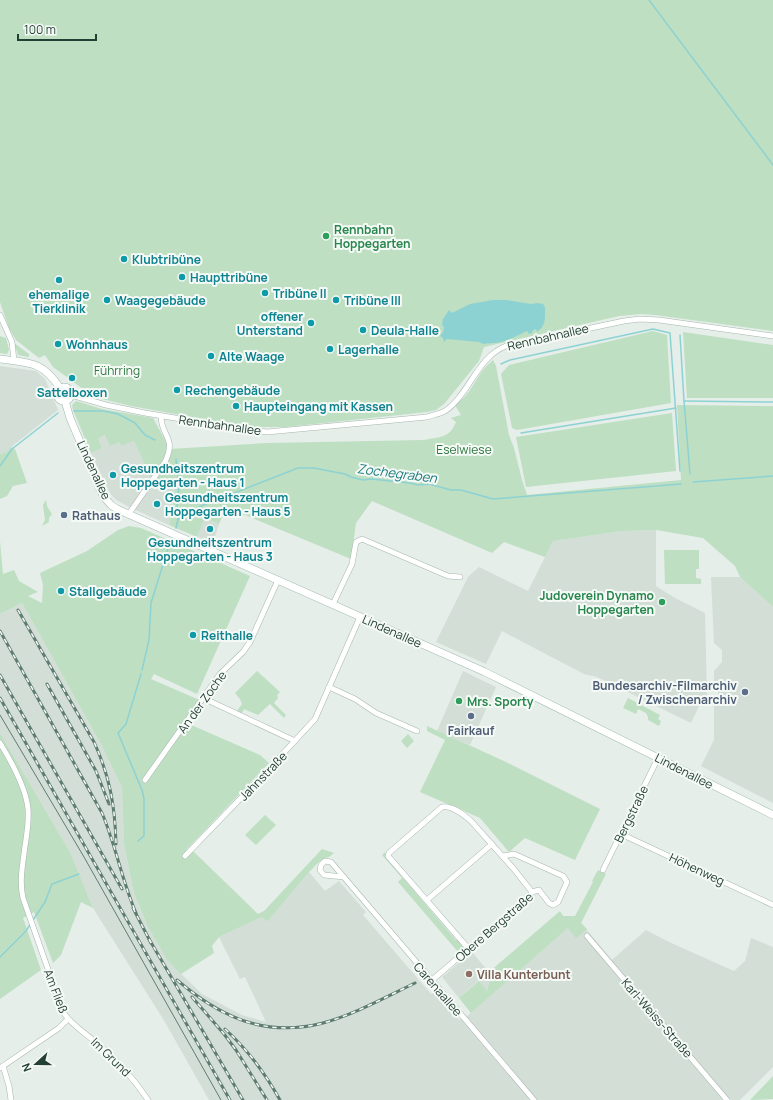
<svg xmlns="http://www.w3.org/2000/svg" width="773" height="1100" viewBox="0 0 773 1100" font-family="Manrope,sans-serif">
<style>
.built{fill:#d3ded7}
.green{fill:#bedfc2}
.water{fill:#8dd2d3}
.lines{fill:none;stroke-linecap:round;stroke-linejoin:round}
.stream{stroke:#8dd2d3;stroke-width:1.5}
.street-casing{stroke:#a7b6af;stroke-width:6}
.secondary-casing{stroke:#a3baaf;stroke-width:8}
.street{stroke:#fff;stroke-width:5}
.secondary{stroke:#fff;stroke-width:7}
.tram{stroke:#5e7c70;stroke-width:1}
.rail-casing{stroke:#5e7c70;stroke-width:3}
.rail{stroke:#f6faf7;stroke-width:1.5;stroke-dasharray:4.5;stroke-linecap:butt}
.leisure-dot{fill:#2e9e5b;stroke:#f6faf7;stroke-width:1.5}
.culture-dot{fill:#0f9aa8;stroke:#f6faf7;stroke-width:1.5}
.service-dot{fill:#5c6f8a;stroke:#f6faf7;stroke-width:1.5}
.education-dot{fill:#8d6e63;stroke:#f6faf7;stroke-width:1.5}
.labels{text-anchor:middle;dominant-baseline:central;stroke-width:4;stroke-linejoin:round;paint-order:stroke}
.leisure-label{font-size:12px;font-weight:bold;fill:#27864d;stroke:#f6faf7;text-anchor:start}
.culture-label{font-size:12px;font-weight:bold;fill:#0d838f;stroke:#f6faf7;text-anchor:start}
.street-label{font-size:12px;fill:#234035;stroke:#f6faf7}
.park-label{font-size:12px;fill:#2d783f;stroke:#f6faf7}
.service-label{font-size:12px;font-weight:bold;fill:#4e5e75;stroke:#f6faf7;text-anchor:start}
.education-label{font-size:12px;font-weight:bold;fill:#785e54;stroke:#f6faf7;text-anchor:start}
.water-label{font-size:13px;font-style:italic;fill:#1c7b7e;stroke:#f6faf7}
</style>
<rect width="100%" height="100%" fill="#e5eee9"/>
<g class="built">
<polygon points="0,366 36,371 45,379 58,410 11,447 7,452 0,454"/>
<polygon points="106,435 119,442 121,446 134,441 151,478 175,488 169,525 129,507 115,499 110,493 91,453 102,448 98,439"/>
<polygon points="205,518 219,524 213,543 197,537"/>
<polygon points="656,530 656,586 675,598 705,613 707,698 703,705 700,704 691,723 597,677 584,674 502,631 486,664 436,642 468,577 479,567 528,591 553,541 622,531"/>
<polygon points="711,577 740,577 773,607 773,803 701,766 714,740 714,704 718,699 718,690 714,685 714,671 722,662 722,650 714,643"/>
<polygon points="22,603 102,746 122,788 124,844 134,895 148,927 167,960 202,994 242,1015 266,1022 245,977 240,979 219,937 262,917 267,922 309,872 325,891 339,881 366,912 363,915 431,994 435,992 459,1020 466,1017 568,928 581,923 612,960 646,930 669,942 734,971 745,961 751,938 773,947 773,1067 740,1100 209,1100 165,1022 93,908 70,852 0,733 0,614"/>
<polygon points="463,671 496,687 470,745 437,731"/>
<polygon points="472,952 493,977 489,983 487,991 478,981 459,998 442,977"/>
</g>
<g class="green">
<polygon points="0,0 773,0 773,331 655,315 641,314 619,316 484,347 479,361 444,404 436,410 427,412 286,427 247,427 131,406 94,397 53,367 45,355 39,358 16,340 9,328 0,302"/>
<polygon points="653,331 667,335 671,403 517,430 512,428 501,374 509,365"/>
<polygon points="683,332 773,345 773,398 687,398"/>
<polygon points="0,336 6,338 9,350 7,354 0,353"/>
<polygon points="14,343 29,354 29,357 18,355"/>
<path d="M493,360L496,366L509,435L514,448L522,480L527,495L681,480L677,405L773,406V607L740,577L735,566L703,538L656,530L622,531L553,541L545,557L504,542L492,553L372,501L356,523L351,559L245,515L222,517L219,524L205,518L197,537L169,525L175,488L151,478L134,441L121,446L119,442L110,446L105,435L98,439L102,448L91,453L73,410L72,405L76,401L102,409L153,418L170,449L268,443L424,440C439,437 450,438 456,422L451,418L461,415L455,405C469,396 474,382 483,370C486,366 490,363 493,360Z"/>
<polygon points="672,413 676,471 526,487 516,437"/>
<polygon points="11,447 15,449 27,483 13,486 7,496 0,499 0,454 7,452"/>
<polygon points="46,500 47,506 52,514 49,518 49,522 42,526 45,520 43,505"/>
<path d="M129,526L141,528L250,576L197,694L154,674L151,679L204,702L189,724L260,755L269,763L186,850L194,852L258,914L264,911L322,849L334,853C329,858 327,857 322,860C318,861 313,869 309,872L267,922L262,917L219,937L212,946L214,953L181,974L167,960L148,927L134,894L124,844L122,788L102,746L22,603L0,614V541L3,574L14,570L19,581L38,592L28,596L42,603L43,585L40,573L87,551L118,530Z"/>
<polygon points="664,550 699,550 699,569 696,569 696,578 701,579 701,584 665,584"/>
<polygon points="257,671 280,692 277,695 278,698 274,703 286,715 284,718 270,704 258,715 244,709 242,713 237,711 242,704 240,699 235,693"/>
<polygon points="628,698 660,715 658,719 661,721 659,726 648,720 648,717 646,713 638,709 636,714 623,708"/>
<polygon points="427,726 506,762 600,809 575,860 525,838 509,852 480,818 420,792 445,740 427,731"/>
<polygon points="0,733 70,852 93,908 81,902 61,955 53,963 34,912 23,918 41,970 0,999"/>
<polygon points="408,734 414,741 407,748 401,741"/>
<polygon points="265,815 276,825 256,845 245,835"/>
<polygon points="385,852 386,858 456,940 458,940 463,945 463,949 459,953 398,882 402,878 382,855"/>
<polygon points="598,870 606,874 581,923 587,929 576,938 568,928 471,1013 459,998 479,981 487,991 489,983 493,977 489,972 560,911 563,916 575,916 593,882 592,881"/>
<polygon points="773,1076 773,1099 750,1100"/>
</g>
<path class="water" d="M493,300H507L531,304L538,303L543,304C546,308 545,309 545,314C545,322 544,327 537,332L536,329L533,330L532,333L529,334L527,331C517,336 507,341 496,343C492,343 487,343 483,344L479,342L447,339L444,342L443,338L440,336L443,332L444,327L442,325L443,319L449,310L452,313L470,304Z"/>
<g class="lines">
<g class="stream">
<polyline points="649,0 773,165"/>
<polyline points="680,335 684,401 690,474"/>
<polyline points="501,364 510,360 653,329 670,333 680,471"/>
<polyline points="684,401 773,402"/>
<polyline points="74,411 103,411 118,414 135,423 145,435 155,440"/>
<polyline points="521,433 676,408"/>
<polyline points="176,459 179,487 177,505 178,519"/>
<polyline points="0,466 12,449 58,413"/>
<polyline points="693,482 773,476"/>
<polyline points="176,528 178,519 201,506 298,468 314,468 345,474 351,477 363,480 371,479 410,483 418,485 429,484 451,490 461,490 493,499 681,484"/>
<polyline points="142,670 149,640 151,603 170,542"/>
<polyline points="138,841 144,836 144,799 142,790 118,733 126,724 141,674"/>
<polyline points="33,920 45,902 52,884 79,874"/>
<polyline points="0,957 26,931 31,923"/>
</g>
<defs>
<g id="street">
<polyline points="0,315 12,342 14,361"/>
<path d="M71,395L106,405L145,413L247,430L267,432L427,417C433,415 439,414 445,411C469,395 477,357 506,346L624,321L640,319L659,320L773,336"/>
<path d="M128,515L165,462C177,437 161,437 161,416"/>
<polyline points="333,604 352,564 356,542 362,539 448,576 460,577"/>
<polyline points="329,687 355,699 376,713 417,731"/>
<polyline points="203,698 295,741"/>
<path d="M0,743C11,761 26,787 28,809C29,821 27,834 25,846C23,863 19,881 23,898L63,1012C72,1026 87,1034 99,1045C118,1061 134,1079 148,1100"/>
<polyline points="145,780 220,674 243,652 250,642 278,580"/>
<polyline points="621,834 773,905"/>
<polyline points="185,856 266,772 315,719 360,617"/>
<polyline points="603,870 658,758"/>
<polyline points="344,877 324,875 320,870 321,865 325,861 331,862 534,1100"/>
<polyline points="427,900 492,844"/>
<polyline points="587,936 727,1100"/>
<path d="M468,948L388,856L389,853L442,807C452,805 464,815 471,821L513,868L532,892"/>
<polyline points="431,981 530,896 532,892 539,890 549,903 553,905 558,902 567,882 563,876 514,854 503,856"/>
<polyline points="3,1066 9,1086 11,1100"/>
<polyline points="0,1068 59,1028 68,1019"/>
</g>
<g id="secondary">
<path d="M0,359C30,363 42,361 60,388"/>
<circle cx="64" cy="394" r="7"/>
<polyline points="65,401 70,418 103,496 111,505 117,509 485,672 773,815"/>
</g>
</defs>
<use href="#street" class="street-casing"/>
<use href="#secondary" class="secondary-casing"/>
<use href="#street" class="street"/>
<use href="#secondary" class="secondary"/>
<polyline class="tram" points="0,715 84,857 221,1100"/>
<defs>
<g id="rail">
<path d="M18,610L94,742C110,777 115,806 116,844"/>
<path d="M0,631L102,813C116,846 122,881 136,913"/>
<polyline points="0,675 122,889"/>
<polyline points="47,684 96,771 109,804"/>
<polyline points="0,698 230,1100"/>
<polyline points="133,908 151,943"/>
<polyline points="149,939 243,1100"/>
<path d="M177,980C220,1017 265,1038 323,1023C353,1015 386,997 415,983"/>
<polyline points="192,997 224,1034 236,1050 267,1100"/>
<path d="M225,1029C248,1050 265,1073 280,1100"/>
</g>
</defs>
<use href="#rail" class="rail-casing"/>
<use href="#rail" class="rail"/>
</g>
<g class="leisure-dot">
<circle cx="326" cy="236" r="4"/>
<circle cx="662" cy="602" r="4"/>
<circle cx="459" cy="701" r="4"/>
</g>
<g class="culture-dot">
<circle cx="124" cy="259" r="4"/>
<circle cx="182" cy="277" r="4"/>
<circle cx="59" cy="280" r="4"/>
<circle cx="265" cy="293" r="4"/>
<circle cx="107" cy="300" r="4"/>
<circle cx="336" cy="300" r="4"/>
<circle cx="311" cy="323" r="4"/>
<circle cx="363" cy="330" r="4"/>
<circle cx="58" cy="344" r="4"/>
<circle cx="330" cy="349" r="4"/>
<circle cx="211" cy="356" r="4"/>
<circle cx="72" cy="378" r="4"/>
<circle cx="177" cy="390" r="4"/>
<circle cx="236" cy="406" r="4"/>
<circle cx="113" cy="475" r="4"/>
<circle cx="157" cy="504" r="4"/>
<circle cx="210" cy="529" r="4"/>
<circle cx="61" cy="591" r="4"/>
<circle cx="193" cy="635" r="4"/>
</g>
<g class="service-dot">
<circle cx="64" cy="515" r="4"/>
<circle cx="745" cy="692" r="4"/>
<circle cx="471" cy="716" r="4"/>
</g>
<circle class="education-dot" cx="469" cy="974" r="4"/>
<g class="labels">
<g class="leisure-label">
<text x="334" y="229">Rennbahn<tspan x="334" dy="14">Hoppegarten</tspan></text>
<text x="654" y="595" text-anchor="end">Judoverein Dynamo<tspan x="654" dy="14">Hoppegarten</tspan></text>
<text x="467" y="701">Mrs. Sporty</text>
</g>
<g class="culture-label">
<text x="132" y="259">Klubtribüne</text>
<text x="190" y="277">Haupttribüne</text>
<text x="273" y="293">Tribüne II</text>
<text x="59" y="294" text-anchor="middle">ehemalige<tspan x="59" dy="14">Tierklinik</tspan></text>
<text x="115" y="300">Waagegebäude</text>
<text x="344" y="300">Tribüne III</text>
<text x="303" y="316" text-anchor="end">offener<tspan x="303" dy="14">Unterstand</tspan></text>
<text x="371" y="330">Deula-Halle</text>
<text x="66" y="344">Wohnhaus</text>
<text x="338" y="349">Lagerhalle</text>
<text x="219" y="356">Alte Waage</text>
<text x="185" y="390">Rechengebäude</text>
<text x="72" y="392" text-anchor="middle">Sattelboxen</text>
<text x="244" y="406">Haupteingang mit Kassen</text>
<text x="121" y="468">Gesundheitszentrum<tspan x="121" dy="14">Hoppegarten - Haus 1</tspan></text>
<text x="165" y="497">Gesundheitszentrum<tspan x="165" dy="14">Hoppegarten - Haus 5</tspan></text>
<text x="210" y="542" text-anchor="middle">Gesundheitszentrum<tspan x="210" dy="14">Hoppegarten - Haus 3</tspan></text>
<text x="69" y="591">Stallgebäude</text>
<text x="201" y="635">Reithalle</text>
</g>
<g class="street-label">
<text transform="translate(548 337) rotate(-13)">Rennbahnallee</text>
<text transform="translate(220 425) rotate(8)">Rennbahnallee</text>
<text transform="translate(94 470) rotate(65)">Lindenallee</text>
<text transform="translate(392 631) rotate(24)">Lindenallee</text>
<text transform="translate(202 702) rotate(-54)">An der Zoche</text>
<text transform="translate(684 771) rotate(27)">Lindenallee</text>
<text transform="translate(263 776) rotate(-46)">Jahnstraße</text>
<text transform="translate(631 814) rotate(-64)">Bergstraße</text>
<text transform="translate(697 869) rotate(25)">Höhenweg</text>
<text transform="translate(494 927) rotate(-41)">Obere Bergstraße</text>
<text transform="translate(438 989) rotate(49)">Carenaallee</text>
<text transform="translate(56 991) rotate(69)">Am Fließ</text>
<text transform="translate(657 1018) rotate(49)">Karl-Weiss-Straße</text>
<text transform="translate(111 1057) rotate(44)">Im Grund</text>
</g>
<g class="park-label">
<text x="117" y="370">Führring</text>
<text x="464" y="449">Eselwiese</text>
</g>
<g class="service-label">
<text x="72" y="515">Rathaus</text>
<text x="737" y="685" text-anchor="end">Bundesarchiv-Filmarchiv<tspan x="737" dy="14">/ Zwischenarchiv</tspan></text>
<text x="471" y="730" text-anchor="middle">Fairkauf</text>
</g>
<g class="education-label">
<text x="477" y="974">Villa Kunterbunt</text>
</g>
<g class="water-label">
<text transform="translate(397 473) rotate(7)">Zochegraben</text>
</g>
</g>
<g transform="translate(36 1064) rotate(249)" stroke="#f6faf7" stroke-width="3" paint-order="stroke">
<path d="M0-3L7 15L0 10L-7 15Z" fill="#234035"/>
<text y="-6" font-size="11" font-weight="bold" text-anchor="middle" fill="#234035">N</text>
</g>
<path d="M18 34v6h78v-6" fill="none" stroke="#234035" stroke-width="2"/>
<text x="24" y="34" font-size="12" fill="#234035" stroke="#f6faf7" stroke-width="3" paint-order="stroke">100 m</text>
</svg>
